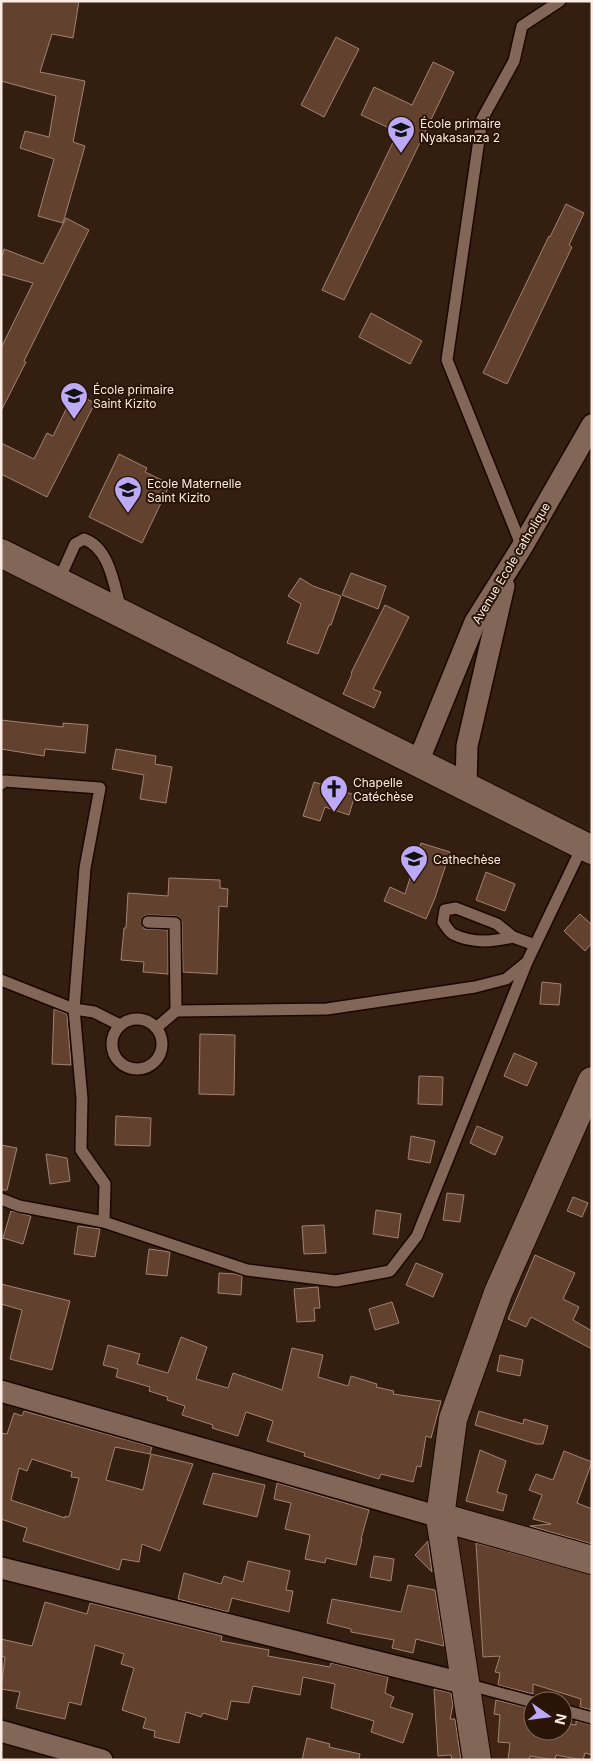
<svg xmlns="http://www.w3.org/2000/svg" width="593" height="1761" viewBox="0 0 593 1761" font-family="Inter,sans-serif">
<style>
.built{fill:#412413;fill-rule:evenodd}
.building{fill:#62412e;stroke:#a08373;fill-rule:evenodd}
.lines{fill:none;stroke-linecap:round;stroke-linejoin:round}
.lane-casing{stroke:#1b0700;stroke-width:14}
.street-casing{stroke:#1b0700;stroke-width:24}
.secondary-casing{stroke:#1b0700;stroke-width:30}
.lane{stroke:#826657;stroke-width:11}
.street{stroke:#826657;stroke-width:21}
.secondary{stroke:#826657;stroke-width:28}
.labels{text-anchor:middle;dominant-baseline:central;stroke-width:4;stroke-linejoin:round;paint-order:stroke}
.poi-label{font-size:12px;fill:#fbebe2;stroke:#2a1407;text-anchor:start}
.street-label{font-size:12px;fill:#fbebe2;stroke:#2a1407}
</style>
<rect width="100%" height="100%" fill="#341e10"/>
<path class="built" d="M450,1521L592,1564V1760H499L486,1756ZM533,1701H563V1731H533Z"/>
<g class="building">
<polygon points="1,1 79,1 73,38 52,34 40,72 85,81 73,142 85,146 63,223 38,216 54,159 20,148 25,131 49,137 56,96 1,81"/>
<polygon points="336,37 359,49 324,117 301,105"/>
<polygon points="433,62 454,72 344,300 322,290 398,132 361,115 374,87 412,105"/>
<polygon points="566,204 584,213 569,245 572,247 507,384 483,373 549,236 550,237"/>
<polygon points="66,218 89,230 24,361 26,362 1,411 1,348 33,283 1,274 1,260 4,249 43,264"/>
<polygon points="371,313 422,341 410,364 359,337"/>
<polygon points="74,393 95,403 47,497 1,474 1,443 34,459 47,433 53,436"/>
<polygon points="119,454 147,468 145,472 170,484 142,543 89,517"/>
<polygon points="351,573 386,586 378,609 342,595"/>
<polygon points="300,578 313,586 341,596 331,625 329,625 318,654 287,643 301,604 288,596"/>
<polygon points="385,605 409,617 373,689 381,692 374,708 343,694 352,674 351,673"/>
<polygon points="1,720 63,727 63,723 88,725 85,753 45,749 44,756 1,749"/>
<polygon points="116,749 156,756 155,764 172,767 166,803 140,799 144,775 112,769"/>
<polygon points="314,782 355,795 349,815 325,807 320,821 303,816"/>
<polygon points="421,843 450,852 435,898 426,919 384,901 390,887 405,894"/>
<polygon points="486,872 515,884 505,911 476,900"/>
<polygon points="169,878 220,880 220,888 228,889 227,907 219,906 217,974 183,972 182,922 179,917 175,916 148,915 144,916 141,921 144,929 168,930 168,974 143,972 144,962 121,960 124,928 126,928 128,893 168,896"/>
<polygon points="580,914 592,925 592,943 585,951 564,931"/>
<polygon points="542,982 561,984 559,1005 540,1004"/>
<polygon points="54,1009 67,1014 71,1065 52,1064"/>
<polygon points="200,1034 235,1035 234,1095 199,1094"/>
<polygon points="514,1053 537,1063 527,1086 504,1076"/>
<polygon points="419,1076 443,1077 442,1105 418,1104"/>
<polygon points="116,1116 151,1118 150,1146 115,1145"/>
<polygon points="477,1126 503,1137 495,1155 470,1143"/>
<polygon points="411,1136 435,1141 430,1163 408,1159"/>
<polygon points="1,1145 17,1148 7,1190 1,1190"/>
<polygon points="46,1154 67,1158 70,1181 50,1184"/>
<polygon points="447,1193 464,1195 460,1222 443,1220"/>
<polygon points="573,1197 588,1203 582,1217 567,1211"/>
<polygon points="376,1210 401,1214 398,1238 373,1234"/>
<polygon points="11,1211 31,1216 23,1244 3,1238"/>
<polygon points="324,1225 326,1253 304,1254 302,1226"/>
<polygon points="78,1226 100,1229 95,1257 74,1254"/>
<polygon points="149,1249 170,1252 167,1276 146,1274"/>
<polygon points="535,1255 575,1273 563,1299 579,1307 573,1320 592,1331 592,1349 531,1317 526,1327 508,1319"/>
<polygon points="416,1263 443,1274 433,1297 406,1285"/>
<polygon points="219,1273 235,1274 242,1276 241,1295 218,1293"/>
<polygon points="1,1284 70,1301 52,1370 10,1359 22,1310 1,1304"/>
<polygon points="318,1287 320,1308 314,1308 315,1321 297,1322 294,1289"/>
<polygon points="392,1302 399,1323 375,1330 369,1309"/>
<polygon points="181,1337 207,1347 196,1379 228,1388 233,1373 282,1390 292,1348 323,1355 318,1377 348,1386 351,1376 377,1384 376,1387 394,1391 393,1394 441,1401 431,1438 426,1436 421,1467 417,1466 413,1482 381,1474 379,1479 304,1456 305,1453 267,1441 273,1421 246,1412 238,1436 212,1428 213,1425 182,1415 185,1406 167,1400 168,1397 149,1391 150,1387 116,1377 118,1369 103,1365 108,1345 140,1354 137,1364 168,1373"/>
<polygon points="500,1355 523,1360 520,1376 497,1371"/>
<path d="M24,1411L152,1447L150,1454L115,1447L106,1480L143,1490L151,1454L193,1464L160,1551L142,1544L139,1562L122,1559L119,1570L23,1541L27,1528L1,1519V1433L7,1434L14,1413L22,1416ZM32,1459L72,1472L71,1477L79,1478L69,1517L65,1516V1518L11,1500L19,1468L27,1471Z"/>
<polygon points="479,1411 523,1424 524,1419 548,1426 543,1444 536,1444 475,1425"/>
<polygon points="480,1450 506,1461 497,1492 507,1495 503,1511 466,1501"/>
<polygon points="564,1451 592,1462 577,1503 592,1509 592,1544 530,1526 551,1524 533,1519 542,1495 529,1490 536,1474 553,1480"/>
<polygon points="213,1473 265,1485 257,1517 203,1504"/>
<polygon points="277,1483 369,1510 361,1539 362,1539 356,1565 326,1558 325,1563 305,1559 310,1535 285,1529 291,1503 274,1499"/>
<polygon points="428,1541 428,1543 432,1572 415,1555"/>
<polygon points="476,1543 592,1575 592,1710 580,1707 581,1699 533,1684 533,1694 498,1685 500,1673 495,1672 500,1656 483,1657"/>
<polygon points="374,1556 394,1559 391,1581 370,1577"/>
<polygon points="248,1561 290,1571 286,1590 293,1591 289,1612 232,1598 228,1612 178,1599 184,1573 221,1584 224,1576 243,1582"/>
<polygon points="408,1585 435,1590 444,1646 416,1639 413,1653 392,1648 394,1640 351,1632 351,1629 327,1623 332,1599 401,1612"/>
<polygon points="45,1602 87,1614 90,1603 222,1636 221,1641 269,1650 268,1656 330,1667 331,1663 388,1677 385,1693 394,1697 390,1707 413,1714 403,1743 371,1732 374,1721 331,1708 335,1684 303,1677 300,1695 253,1686 249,1703 231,1701 227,1720 203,1713 201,1717 186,1712 179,1743 154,1737 155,1731 143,1728 146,1718 122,1710 134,1668 121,1664 124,1654 95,1645 81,1705 69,1702 65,1719 16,1708 20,1692 1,1689 5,1657 1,1656 1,1639 32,1646"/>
<polygon points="434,1689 451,1693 453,1705 450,1719 455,1719 461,1760 452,1760 451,1755 438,1756"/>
<polygon points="496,1700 532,1709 530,1723 533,1723 533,1731 563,1731 563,1723 576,1725 576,1721 592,1725 592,1755 585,1753 583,1760 556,1755 555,1760 530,1756 529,1760 508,1760 510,1743 498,1742 500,1715 494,1714"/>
<polygon points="307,1738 330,1744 329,1747 360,1754 359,1760 302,1760"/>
</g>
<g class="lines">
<defs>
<g id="lane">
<polyline points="522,547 447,360 482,119 514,61 522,26 560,1"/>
<path d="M58,582L75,544L84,539C110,548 114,586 121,610"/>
<polyline points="1,784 4,781 100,788 85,868 74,1009 94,1012 120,1025"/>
<path d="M456,908L497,924L513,937C493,942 472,944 453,934C449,932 446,926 443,922L445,910Z"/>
<polyline points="148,922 175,923 176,1011"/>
<polyline points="513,937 535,945"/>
<polyline points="1,980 74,1009 82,1099 81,1150 105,1184 104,1222"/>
<circle cx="137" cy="1044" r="25"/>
<polyline points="156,1028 176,1011 327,1009 475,987 506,979 527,962 583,845"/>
<polyline points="1,1199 19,1206 104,1222 247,1270 336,1281 390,1271 417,1236 527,962"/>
<polyline points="466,1684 533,1702"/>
<polyline points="563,1710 592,1718"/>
</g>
<g id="street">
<polyline points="418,762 475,622 522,547 592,425"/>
<polyline points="466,786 467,746 504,586"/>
<polyline points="1,1391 440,1517"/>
<polyline points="1,1568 466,1684"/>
<polyline points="1,1731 102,1760"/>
</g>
<g id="secondary">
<polyline points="1,553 592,850"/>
<polyline points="440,1517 592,1560"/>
<polyline points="477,1760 440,1517 453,1419 498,1293 592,1081"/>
</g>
</defs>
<use href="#lane" class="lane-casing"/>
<use href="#street" class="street-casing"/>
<use href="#secondary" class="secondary-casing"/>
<use href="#lane" class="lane"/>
<use href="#street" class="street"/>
<use href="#secondary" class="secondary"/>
</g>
<defs>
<symbol id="school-pin" viewBox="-11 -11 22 30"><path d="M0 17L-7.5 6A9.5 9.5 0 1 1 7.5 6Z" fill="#bcaaf6" stroke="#2a1407"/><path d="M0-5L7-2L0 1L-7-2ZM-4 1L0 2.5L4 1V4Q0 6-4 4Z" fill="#111"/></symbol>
<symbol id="church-pin" viewBox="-11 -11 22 30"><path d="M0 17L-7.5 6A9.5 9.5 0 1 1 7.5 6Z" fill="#bcaaf6" stroke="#2a1407"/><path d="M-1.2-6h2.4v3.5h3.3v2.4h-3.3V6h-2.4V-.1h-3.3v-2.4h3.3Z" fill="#111"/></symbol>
<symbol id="university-pin" viewBox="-11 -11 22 30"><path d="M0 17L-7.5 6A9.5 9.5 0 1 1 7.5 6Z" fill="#bcaaf6" stroke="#2a1407"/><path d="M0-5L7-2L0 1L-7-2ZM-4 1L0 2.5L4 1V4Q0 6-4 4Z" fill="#111"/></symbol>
</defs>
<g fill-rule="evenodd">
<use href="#school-pin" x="385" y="114" width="32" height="43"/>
<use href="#school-pin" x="58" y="380" width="32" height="43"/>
<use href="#school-pin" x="112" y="474" width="32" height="43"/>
<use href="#church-pin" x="318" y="773" width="32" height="43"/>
<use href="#university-pin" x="398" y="843" width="32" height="43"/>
</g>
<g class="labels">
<g class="poi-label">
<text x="420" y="123">École primaire<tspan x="420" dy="14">Nyakasanza 2</tspan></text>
<text x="93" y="389">École primaire<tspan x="93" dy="14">Saint Kizito</tspan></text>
<text x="147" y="483">Ecole Maternelle<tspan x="147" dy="14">Saint Kizito</tspan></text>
<text x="353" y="782">Chapelle<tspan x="353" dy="14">Catéchèse</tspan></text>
<text x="433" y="859">Cathechèse</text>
</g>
<g class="street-label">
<text transform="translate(511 563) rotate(-59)">Avenue Ecole catholique</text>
</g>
</g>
<rect width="593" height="1761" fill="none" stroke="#fbebe2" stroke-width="5"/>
<g transform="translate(548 1716) rotate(104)"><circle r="24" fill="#2a1407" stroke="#7e6a5f"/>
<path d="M0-4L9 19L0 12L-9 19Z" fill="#bcaaf6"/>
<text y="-8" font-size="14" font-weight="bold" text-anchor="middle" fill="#fbebe2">N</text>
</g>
</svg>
